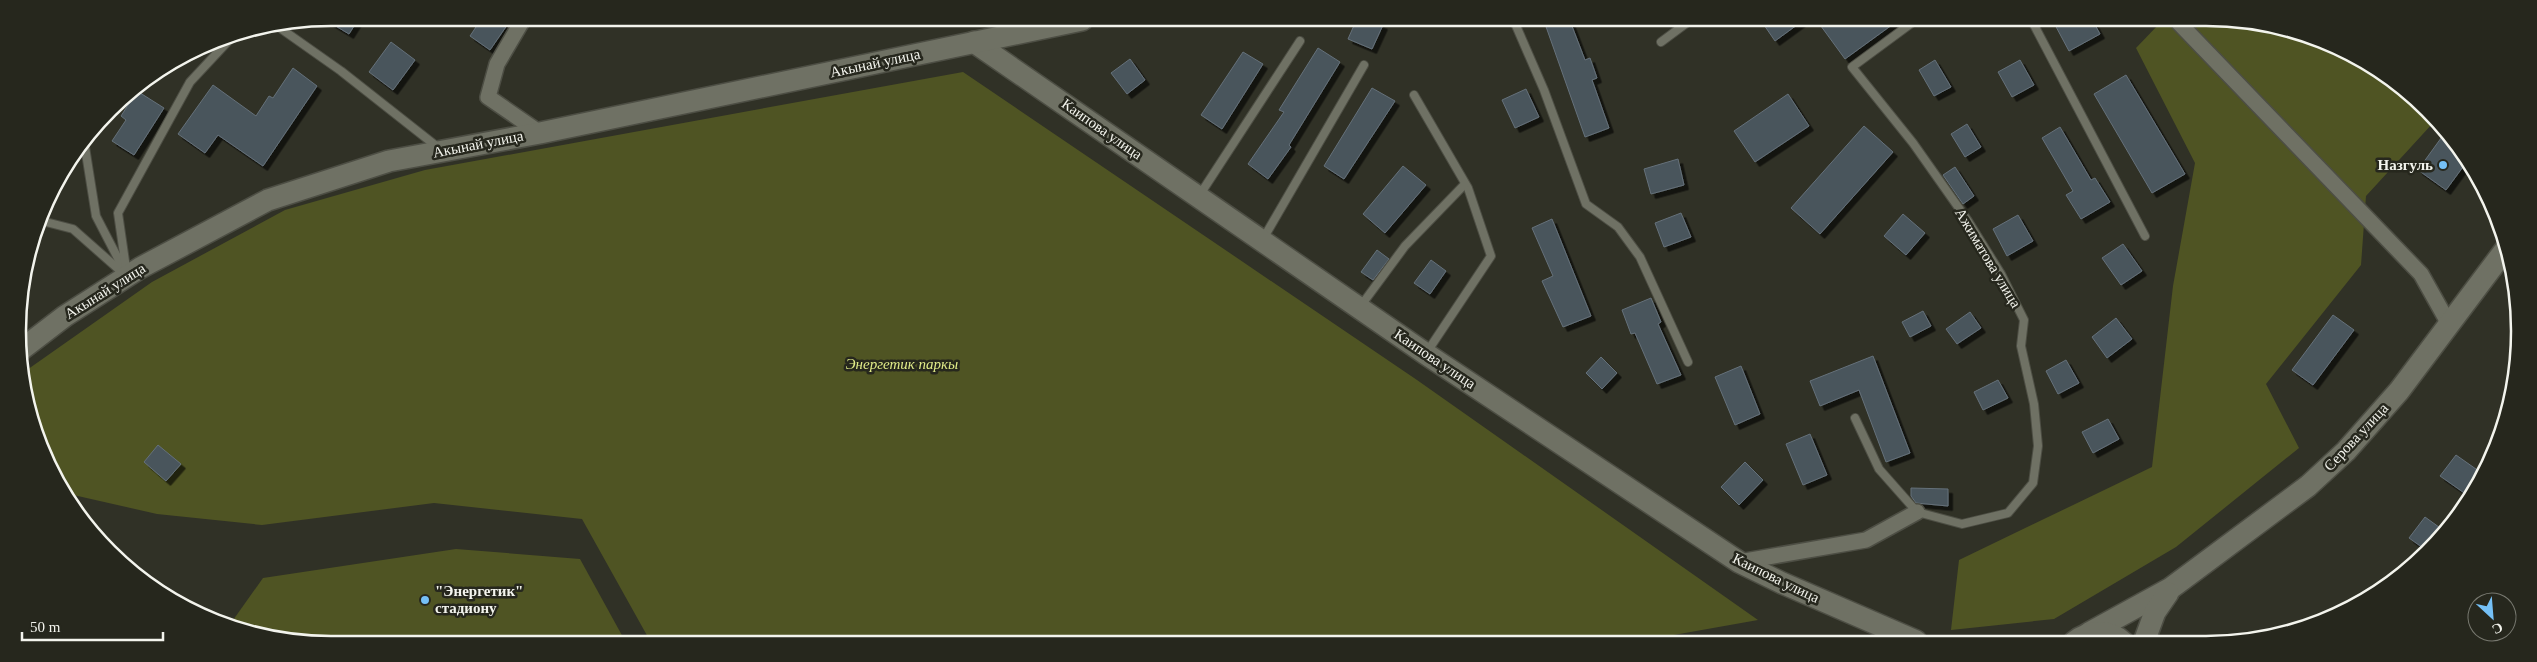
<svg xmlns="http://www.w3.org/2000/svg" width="2537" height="662" viewBox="0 0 2537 662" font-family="'Times New Roman',serif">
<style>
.green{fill:#4f5423}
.building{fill:#49545c;stroke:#65717a;filter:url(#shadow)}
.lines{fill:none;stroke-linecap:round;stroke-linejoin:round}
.service-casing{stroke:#4d4e44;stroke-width:10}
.minor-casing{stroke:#4d4e44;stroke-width:18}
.secondary-casing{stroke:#4d4e44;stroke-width:24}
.service{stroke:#6f7164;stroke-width:8}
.minor{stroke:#6f7164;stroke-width:15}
.secondary{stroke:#6f7164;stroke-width:21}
.poi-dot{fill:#75c0f6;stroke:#26271d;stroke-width:2}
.labels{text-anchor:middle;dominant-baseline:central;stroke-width:5;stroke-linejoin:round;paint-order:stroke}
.street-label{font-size:15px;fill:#f3f4ed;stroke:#26271d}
.poi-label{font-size:15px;font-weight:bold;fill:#f3f4ed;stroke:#26271d;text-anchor:end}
.park-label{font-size:15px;font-style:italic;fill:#e0eb88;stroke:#26271d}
.rim{fill:none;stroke:#f3f4ed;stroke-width:2.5}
</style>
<defs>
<filter id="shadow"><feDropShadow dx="4.5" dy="4.5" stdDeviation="0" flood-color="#0009"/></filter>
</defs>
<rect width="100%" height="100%" fill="#303126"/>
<g class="green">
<polygon points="2160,23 2267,23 2380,70 2433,123 2366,196 2361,265 2266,384 2299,448 2176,547 2054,619 1951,630 1959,560 2152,467 2173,286 2195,163 2136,48"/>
<polygon points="963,72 1417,380 1758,620 1640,641 649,639 582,519 434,503 262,525 157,514 69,494 28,412 24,372 152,282 285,210 425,170"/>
<polygon points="456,549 580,559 624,639 270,639 231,623 263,578"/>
</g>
<g class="building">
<polygon points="331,18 359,18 349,34 324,19"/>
<polygon points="482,18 512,18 490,50 470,36"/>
<polygon points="1356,21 1373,21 1383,25 1372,49 1348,39"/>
<polygon points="1544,21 1570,21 1585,60 1590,58 1597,78 1592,80 1609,128 1585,137"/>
<polygon points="1762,22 1801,22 1775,41"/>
<polygon points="1818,22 1896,22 1845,59"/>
<polygon points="2054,23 2094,23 2100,34 2069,51"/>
<polygon points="391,42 415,60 393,90 369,72"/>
<polygon points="1318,48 1340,62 1289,145 1291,147 1268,179 1248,164 1284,112 1279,110"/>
<polygon points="1243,52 1263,64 1222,129 1201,115"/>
<polygon points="1130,59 1145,80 1127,94 1111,73"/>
<polygon points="1935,60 1951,87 1934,96 1919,70"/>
<polygon points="2020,60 2034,85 2012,97 1998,72"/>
<polygon points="293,68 317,86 263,166 218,135 205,153 178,134 213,85 256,116 269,96 273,98"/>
<polygon points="2126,75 2185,174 2152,193 2094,94"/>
<polygon points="1372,88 1395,101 1344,179 1324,166"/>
<polygon points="1526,89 1539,117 1515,128 1502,100"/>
<polygon points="137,91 164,108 134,155 112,141 126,120 121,116"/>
<polygon points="1788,94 1809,126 1755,162 1734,131"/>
<polygon points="1967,124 1981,147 1965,157 1951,134"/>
<polygon points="1864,126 1893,152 1820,234 1791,208"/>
<polygon points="2060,127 2091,180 2095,178 2110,202 2081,219 2066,195 2073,191 2042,138"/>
<polygon points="2444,134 2468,160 2446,190 2418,170"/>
<polygon points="1678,159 1684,185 1651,194 1644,169"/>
<polygon points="1403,166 1426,185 1385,233 1363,214"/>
<polygon points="1955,167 1974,196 1963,204 1943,175"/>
<polygon points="1681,213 1691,237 1664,247 1655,223"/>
<polygon points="1903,214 1925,233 1906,255 1884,236"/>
<polygon points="2018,215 2033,241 2007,256 1993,229"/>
<polygon points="1552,219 1591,316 1563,327 1542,281 1553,276 1532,228"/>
<polygon points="2123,244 2142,271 2121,285 2102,258"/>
<polygon points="1377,250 1389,259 1373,280 1361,272"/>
<polygon points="1431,260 1446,271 1430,294 1414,283"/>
<polygon points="1651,298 1661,322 1658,324 1681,375 1657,384 1635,333 1631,334 1622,310"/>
<polygon points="1923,311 1931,326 1910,337 1902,322"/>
<polygon points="1970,312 1981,328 1957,344 1946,329"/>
<polygon points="2333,315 2354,330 2313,385 2292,370"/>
<polygon points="2116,318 2132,339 2107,358 2092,337"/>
<polygon points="1873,356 1910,453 1886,462 1859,390 1820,406 1810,381"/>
<polygon points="1601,357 1617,373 1602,389 1586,373"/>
<polygon points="2066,360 2079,383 2058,394 2046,371"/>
<polygon points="1741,366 1760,414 1735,425 1715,377"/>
<polygon points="1998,380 2008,398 1983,410 1974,392"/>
<polygon points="2108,419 2119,439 2093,453 2082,432"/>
<polygon points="1810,434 1827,475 1803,485 1786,444"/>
<polygon points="158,445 181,464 166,481 144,462"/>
<polygon points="2456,455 2483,474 2478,488 2470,497 2440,476"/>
<polygon points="1745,462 1763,480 1739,505 1721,487"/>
<polygon points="1911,488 1948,489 1948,506 1916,503 1911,496"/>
<polygon points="2425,517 2443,530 2426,550 2409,538"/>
</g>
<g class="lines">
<defs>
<g id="service">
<polyline points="1514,21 1544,90 1586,204 1618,227 1640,257 1688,362"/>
<polyline points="2033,23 2145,236"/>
<polyline points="280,28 341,71 440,149"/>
<polyline points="1661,42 1688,22"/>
<polyline points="1414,95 1468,188 1491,256 1427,352"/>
<polyline points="85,147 96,216 124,270"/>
<polyline points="1199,196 1300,41"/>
<polyline points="42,221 73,229 124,274"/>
<polyline points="1263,239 1364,65"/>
<polyline points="127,275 118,213 190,82 232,37"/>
<polyline points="1360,307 1405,246 1465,184"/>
<polyline points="1855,418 1879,469 1917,512 1962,524 2008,513 2033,483 2038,446 2034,404 2021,346 2024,320 2001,274 1968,221 1913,143 1852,67 1913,22"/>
</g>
<g id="minor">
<polyline points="524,18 497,64 488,97 540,133"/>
<polyline points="2179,23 2421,274 2449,324"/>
<polyline points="1739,562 1866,540 1917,512"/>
</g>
<g id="secondary">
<polyline points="974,42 1426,354 1739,562 1782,583 1916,641"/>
<polyline points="22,349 65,316 140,268 268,200 389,161 540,133 1082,20"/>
<polyline points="2089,633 2171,588 2308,486 2346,451 2399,391 2505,250"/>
<path d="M2074,642C2088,630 2109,629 2123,642"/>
<polyline points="2144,642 2155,612 2168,593"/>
</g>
</defs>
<use href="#service" class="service-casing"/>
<use href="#minor" class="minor-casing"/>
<use href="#secondary" class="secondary-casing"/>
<use href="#service" class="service"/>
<use href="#minor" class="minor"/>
<use href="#secondary" class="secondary"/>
</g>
<g class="poi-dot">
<circle cx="2443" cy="165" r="5"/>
<circle cx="425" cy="600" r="5"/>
</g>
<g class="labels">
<g class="street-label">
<text transform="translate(875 63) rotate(-12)">Акынай улица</text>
<text transform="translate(1102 129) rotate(35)">Каипова улица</text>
<text transform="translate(478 144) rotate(-11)">Акынай улица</text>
<text transform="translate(1988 258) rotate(59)">Ажиматова улица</text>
<text transform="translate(105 291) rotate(-32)">Акынай улица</text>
<text transform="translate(1435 359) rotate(34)">Каипова улица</text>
<text transform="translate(2356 437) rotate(-47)">Серова улица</text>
<text transform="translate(1776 578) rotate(26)">Каипова улица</text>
</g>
<g class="poi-label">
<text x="2433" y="165">Назгуль</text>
<text x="435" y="591" text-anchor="start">"Энергетик"<tspan x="435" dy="17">стадиону</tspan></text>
</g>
<g class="park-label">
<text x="902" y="364">Энергетик паркы</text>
</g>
</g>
<path d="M0 0H2537V662H0ZM331 26H2206A305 305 0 0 1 2511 331V331A305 305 0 0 1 2206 636H331A305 305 0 0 1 26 331V331A305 305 0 0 1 331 26Z" fill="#26271d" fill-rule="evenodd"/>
<path class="rim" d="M331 26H2206A305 305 0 0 1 2511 331V331A305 305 0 0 1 2206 636H331A305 305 0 0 1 26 331V331A305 305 0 0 1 331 26Z"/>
<g transform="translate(2492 617) rotate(154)"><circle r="24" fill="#26271d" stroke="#787970"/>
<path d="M0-4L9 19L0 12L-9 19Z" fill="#75c0f6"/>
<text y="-8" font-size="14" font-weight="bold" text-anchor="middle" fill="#f3f4ed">С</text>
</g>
<path d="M22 632v8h141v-8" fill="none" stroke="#f3f4ed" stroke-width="2.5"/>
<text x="30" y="632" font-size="15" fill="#f3f4ed" stroke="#26271d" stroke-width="4" paint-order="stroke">50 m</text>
</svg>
